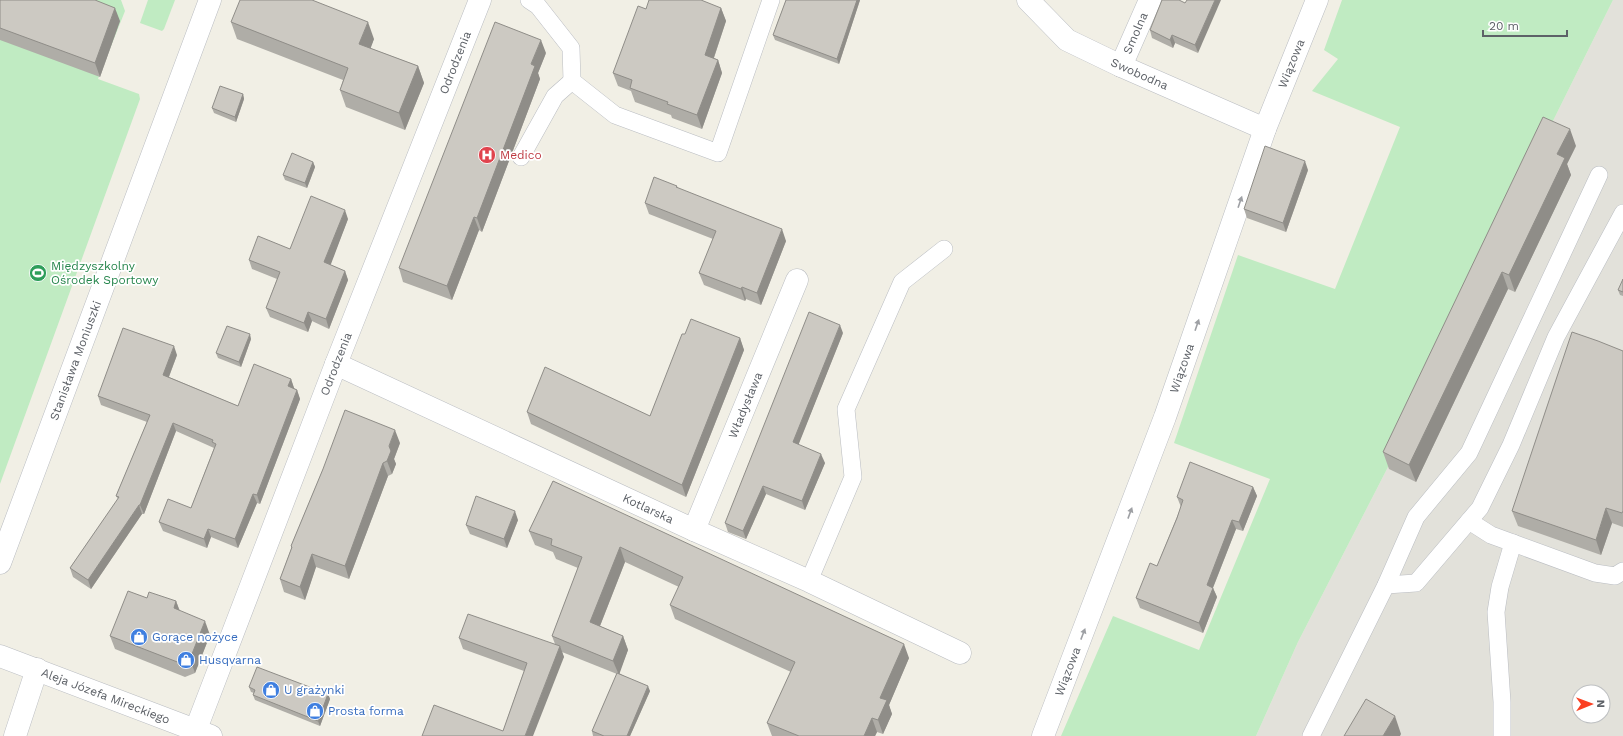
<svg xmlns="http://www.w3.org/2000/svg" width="1623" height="736" viewBox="0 0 1623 736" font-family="'Work Sans',sans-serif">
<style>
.industrial{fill:#e2e1da;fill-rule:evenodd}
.green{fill:#c0ebc2}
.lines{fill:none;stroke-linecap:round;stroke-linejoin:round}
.service-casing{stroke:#babdc2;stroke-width:18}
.minor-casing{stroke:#babdc2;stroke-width:23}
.tertiary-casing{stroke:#babdc2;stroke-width:23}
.service{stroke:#fff;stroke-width:17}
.minor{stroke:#fff;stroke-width:22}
.tertiary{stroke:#fff;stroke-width:22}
.wall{fill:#afada7}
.shaded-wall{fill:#8f8d88}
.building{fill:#ccc9c2;stroke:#8f8d88}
.oneway{fill:#9ea0a4}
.labels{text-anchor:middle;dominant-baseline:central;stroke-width:3.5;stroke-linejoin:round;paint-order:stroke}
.street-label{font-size:12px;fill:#5d6167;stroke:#fff}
.health-label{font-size:12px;fill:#be3a42;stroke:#fff;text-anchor:start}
.leisure-label{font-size:12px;fill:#27864d;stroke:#fff;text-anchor:start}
.shop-label{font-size:12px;fill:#366cbe;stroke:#fff;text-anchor:start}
</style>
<rect width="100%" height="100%" fill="#f1efe5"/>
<path class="industrial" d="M1613,0H1623V736H1256L1298,642L1387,469L1546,135ZM1579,692H1603V716H1579Z"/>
<g class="green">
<polygon points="0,0 121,0 125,11 98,79 139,94 140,99 0,484"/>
<polygon points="148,0 175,0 164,29 162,31 140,23"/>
<polygon points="1342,0 1613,0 1546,135 1387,469 1298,642 1256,736 1061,736 1113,616 1199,650 1270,479 1174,443 1238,255 1335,289 1400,127 1312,91 1338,59 1324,50"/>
</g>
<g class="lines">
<defs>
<g id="service">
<polyline points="529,0 538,6 571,48 572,81 615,115 718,153 771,0"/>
<polyline points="521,157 555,96 572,81"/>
<polyline points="1469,521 1491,535 1595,573 1615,576 1623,571"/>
<polyline points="809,581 853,477 846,409 902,282 944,249"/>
<polyline points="1386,585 1416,583 1480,508 1511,445 1556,337 1623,213"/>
<polyline points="1311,736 1386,585 1416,517 1469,453 1599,175"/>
<polyline points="1502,736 1502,702 1496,612 1500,587 1513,543"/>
</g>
<g id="minor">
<path id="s1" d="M1028,0L1067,40L1121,66L1265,129"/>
<path id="s2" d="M1121,66L1150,0"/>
<path id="s3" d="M336,364L694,530L809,581L960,653"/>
<path id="s4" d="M694,530L797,280"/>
<path id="s5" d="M0,563L210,0"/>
<path id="s6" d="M196,729L336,364L480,0"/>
<polyline points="15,736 37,669"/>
<path id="s7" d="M1043,736L1165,417L1265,129L1317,0"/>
</g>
<g id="tertiary">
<path id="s8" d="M0,656L211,736"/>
</g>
</defs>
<use href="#service" class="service-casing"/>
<use href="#minor" class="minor-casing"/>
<use href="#tertiary" class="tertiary-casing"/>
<use href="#service" class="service"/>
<use href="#minor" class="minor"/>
<use href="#tertiary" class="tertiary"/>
</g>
<g class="wall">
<polygon points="0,0 120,21 100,77 0,40"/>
<polygon points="786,0 860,0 839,64 775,40 773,35"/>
<polygon points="1185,3 1198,53 1175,43 1173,48 1152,38 1150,30"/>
<polygon points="721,8 726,21 714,58 718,60 722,73 702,129 672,118 671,115 635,102 631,91 618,86 613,73 646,9"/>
<polygon points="231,22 374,39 370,48 418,66 424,83 405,130 346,107 340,90 343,80 237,39"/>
<polygon points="546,53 538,73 540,79 482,232 479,230 452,300 403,282 399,268"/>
<polygon points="243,94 244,99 236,122 214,113 212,108"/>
<polygon points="1576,146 1567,164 1571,175 1515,292 1508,289 1416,482 1389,469 1383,452"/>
<polygon points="313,162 315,167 307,188 285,180 283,175"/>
<polygon points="1308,170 1286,232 1247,218 1244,209"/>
<polygon points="677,186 678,188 786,241 761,305 746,299 745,301 704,285 699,273 713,239 649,214 645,203"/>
<polygon points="348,219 330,265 345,271 348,280 329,329 312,321 308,332 270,317 266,308 277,279 252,269 249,260 290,249"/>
<polygon points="1623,279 1623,296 1620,295 1618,290"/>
<polygon points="843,333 798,445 825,463 805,510 766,494 746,539 728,532 725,523"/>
<polygon points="685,334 740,338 744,350 686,497 531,424 527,412 650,416"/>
<polygon points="251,339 241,367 218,358 216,353"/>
<polygon points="1623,351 1623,527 1612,523 1601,555 1518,526 1512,511"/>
<polygon points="177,355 169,377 238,406 291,379 294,388 297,390 300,399 260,504 257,503 238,548 211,537 207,548 163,531 159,522 191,508 214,448 176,431 144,514 142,514 91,589 73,577 70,568 118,499 116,496 147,422 101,405 98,396"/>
<polygon points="400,443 394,459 396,464 392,474 388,476 349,579 316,567 305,600 284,592 280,579 291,549 291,546 323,469"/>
<polygon points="553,481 909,658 889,705 892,714 883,734 877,732 875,736 772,736 767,723 791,672 675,619 670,605 679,587 625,562 600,626 623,636 628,650 619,673 650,691 630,736 593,736 592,731 617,674 562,652 564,657 503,731 524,671 463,649 459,638 555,644 552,636 578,568 556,559 553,552 535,545 529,531"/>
<polygon points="1253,487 1257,496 1243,531 1236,529 1213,588 1217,597 1203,633 1140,608 1136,598 1157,566 1181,507 1177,497"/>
<polygon points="518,520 507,548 470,534 466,525"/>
<polygon points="176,601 180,611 210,635 195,673 185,677 115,649 110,636"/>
<polygon points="249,687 328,694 330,699 320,726 255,700 253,695 254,693 251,692"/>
</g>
<g class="shaded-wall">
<polygon points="857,0 860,0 839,64 837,59"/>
<polygon points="1215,0 1221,0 1198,53 1195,45"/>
<polygon points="115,8 120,21 100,77 95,63"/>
<polygon points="721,8 726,21 710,69 705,55"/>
<polygon points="368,22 374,39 366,61 359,44"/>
<polygon points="1172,35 1175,43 1173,48 1170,40"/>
<polygon points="541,40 546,53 538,73 540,79 482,232 477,218 531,64"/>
<polygon points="718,60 722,73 702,129 697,115"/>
<polygon points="418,66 424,83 405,130 399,113"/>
<polygon points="243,94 244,99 236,122 235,117"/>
<polygon points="1570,129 1576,146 1567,164 1571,175 1515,292 1509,275 1557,154"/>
<polygon points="1305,161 1308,170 1286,232 1283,223"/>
<polygon points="313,162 315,167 307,188 305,183"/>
<polygon points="345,210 348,219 328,272 324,262"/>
<polygon points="474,217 479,230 452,300 447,286"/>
<polygon points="782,229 786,241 761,305 757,293"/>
<polygon points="345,271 348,280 329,329 326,319"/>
<polygon points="1502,272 1508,289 1416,482 1409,465"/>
<polygon points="742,287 746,299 745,301 741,289"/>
<polygon points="308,312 312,321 308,332 304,323"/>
<polygon points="840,325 843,333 796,451 793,442"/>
<polygon points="250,334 251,339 241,367 239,362"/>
<polygon points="740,338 744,350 686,497 682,485"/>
<polygon points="174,346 177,355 166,384 163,375"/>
<polygon points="291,379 294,388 291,395 288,386"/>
<polygon points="297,390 300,399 260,504 257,495"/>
<polygon points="173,423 176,431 144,514 140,505"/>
<polygon points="395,430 400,443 394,459 396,464 392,474 387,461 389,446"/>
<polygon points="821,454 825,463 805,510 802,501"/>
<polygon points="383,463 388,476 349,579 345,566"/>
<polygon points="763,486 766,494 746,539 743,531"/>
<polygon points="1253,487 1257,496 1243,531 1239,522"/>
<polygon points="253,494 257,503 238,548 235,539"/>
<polygon points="139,505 142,514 91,589 88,580"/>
<polygon points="1606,508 1612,523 1601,555 1596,540"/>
<polygon points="515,511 518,520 507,548 504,539"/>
<polygon points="1232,520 1236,529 1210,595 1207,585"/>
<polygon points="208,529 211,537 207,548 204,539"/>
<polygon points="620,547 625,562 596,636 590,622"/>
<polygon points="312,554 316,567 305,600 300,587"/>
<polygon points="1213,588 1217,597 1203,633 1199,623"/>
<polygon points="176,601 181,615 174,608"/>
<polygon points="205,621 210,635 195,673 190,659"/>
<polygon points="623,636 628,650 619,675 613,661"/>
<polygon points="904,644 909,658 889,705 892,714 883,734 878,720 880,698"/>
<polygon points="560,646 564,657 533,736 525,736"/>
<polygon points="648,686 650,691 630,736 627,736"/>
<polygon points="328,694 330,699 320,726 318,721"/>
<polygon points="1395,716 1401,734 1400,736 1383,736"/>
<polygon points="872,718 877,732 875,736 864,736"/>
</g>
<g class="building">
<polygon points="0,0 95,0 115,8 95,63 0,28"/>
<polygon points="240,0 312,0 368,22 359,44 418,66 399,113 340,90 348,68 231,22"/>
<polygon points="649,0 701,0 721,8 705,55 718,60 697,115 667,104 668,102 630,88 632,80 613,73 638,6 646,9"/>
<polygon points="786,0 857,0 837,59 773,35"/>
<polygon points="1162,0 1179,0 1185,3 1187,0 1215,0 1195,45 1172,35 1170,40 1150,30"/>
<polygon points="495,22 541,40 531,64 535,66 477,218 474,217 447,286 399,268"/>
<polygon points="220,86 243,94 235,117 212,108"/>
<polygon points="1543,117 1570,129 1557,154 1565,158 1509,275 1502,272 1409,465 1383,452"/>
<polygon points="1265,146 1305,161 1283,223 1244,209"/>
<polygon points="292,153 313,162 305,183 283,175"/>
<polygon points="654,177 677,186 676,187 782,229 757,293 742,287 741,289 699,273 716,231 645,203"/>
<polygon points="311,196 345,210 324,262 345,271 326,319 308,312 304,323 266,308 280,272 249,260 258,236 290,249"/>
<polygon points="1623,279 1623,292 1618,290"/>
<polygon points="809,312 840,325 793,442 821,454 802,501 763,486 743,531 725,523"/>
<polygon points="691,319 740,338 682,485 527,412 545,367 650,416 682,334 685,334"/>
<polygon points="227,326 250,334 239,362 216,353"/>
<polygon points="123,328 174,346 163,375 238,406 254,364 291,379 288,386 297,390 257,495 253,494 235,539 208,529 204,539 159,522 168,499 191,508 216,444 212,442 213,440 173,423 140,505 139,505 88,580 70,568 119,497 116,496 150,415 98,396"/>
<polygon points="1572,332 1598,341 1623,351 1623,511 1622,513 1606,508 1596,540 1512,511"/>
<polygon points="345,410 395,430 389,446 391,451 387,461 383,463 345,566 312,554 300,587 280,579 292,547 291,546 323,469"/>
<polygon points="1190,462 1253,487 1239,522 1232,520 1207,585 1213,588 1199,623 1136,598 1150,563 1157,566 1177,518 1183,500 1177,497"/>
<polygon points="553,481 904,644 880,698 887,700 878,720 872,718 864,736 799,736 767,723 795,662 670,605 683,577 620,547 590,622 623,636 613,661 552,636 582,557 551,545 552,539 529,531"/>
<polygon points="476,496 515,511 504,539 466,525"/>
<polygon points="128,591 147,598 149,592 176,601 174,608 205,621 190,659 180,663 110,636"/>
<polygon points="468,614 560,646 525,736 422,736 434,705 503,731 527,663 459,638"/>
<polygon points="257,667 328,694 318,721 253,695 255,690 249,687"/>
<polygon points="617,673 648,686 627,736 604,736 592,731"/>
<polygon points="1366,699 1395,716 1383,736 1344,736"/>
</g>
<defs><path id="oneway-solid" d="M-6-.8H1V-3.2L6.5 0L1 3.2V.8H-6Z"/></defs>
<g class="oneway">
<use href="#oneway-solid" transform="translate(1240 202) rotate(-71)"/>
<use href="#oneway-solid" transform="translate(1197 325) rotate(-71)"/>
<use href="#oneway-solid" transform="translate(1130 513) rotate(-70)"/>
<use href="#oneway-solid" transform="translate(1083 634) rotate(-69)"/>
</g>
<defs>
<symbol id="hospital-disc" viewBox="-11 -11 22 22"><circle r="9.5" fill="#e0444e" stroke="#fff"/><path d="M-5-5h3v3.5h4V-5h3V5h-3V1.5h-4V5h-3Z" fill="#fff"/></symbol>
<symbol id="stadium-disc" viewBox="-11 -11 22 22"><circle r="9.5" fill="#2e9e5b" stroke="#fff"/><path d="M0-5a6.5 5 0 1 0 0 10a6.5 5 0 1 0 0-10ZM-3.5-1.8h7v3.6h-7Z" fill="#fff"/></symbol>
<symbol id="shop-disc" viewBox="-11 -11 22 22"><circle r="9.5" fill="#3f7fe0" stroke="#fff"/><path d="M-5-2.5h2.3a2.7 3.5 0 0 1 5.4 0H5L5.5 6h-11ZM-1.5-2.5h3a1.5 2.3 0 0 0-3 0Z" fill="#fff"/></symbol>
</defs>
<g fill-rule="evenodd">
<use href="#hospital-disc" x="477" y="145" width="20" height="20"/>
<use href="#stadium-disc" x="28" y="263" width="20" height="20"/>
<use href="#shop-disc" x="129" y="627" width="20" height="20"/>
<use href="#shop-disc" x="176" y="650" width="20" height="20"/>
<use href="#shop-disc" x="261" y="680" width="20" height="20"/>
<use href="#shop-disc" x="305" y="701" width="20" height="20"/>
</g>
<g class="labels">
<g class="street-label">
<text stroke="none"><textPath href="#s2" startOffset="36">Smolna</textPath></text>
<text stroke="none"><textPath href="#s6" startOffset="715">Odrodzenia</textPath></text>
<text stroke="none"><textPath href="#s7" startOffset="717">Wiązowa</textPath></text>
<text stroke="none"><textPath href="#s1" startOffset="136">Swobodna</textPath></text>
<text stroke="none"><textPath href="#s5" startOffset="216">Stanisława Moniuszki</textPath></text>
<text stroke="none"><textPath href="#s6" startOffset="391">Odrodzenia</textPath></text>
<text stroke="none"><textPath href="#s7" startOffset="393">Wiązowa</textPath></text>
<text stroke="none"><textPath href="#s4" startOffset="135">Władysława</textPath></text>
<text stroke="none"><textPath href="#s3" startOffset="344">Kotlarska</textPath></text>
<text stroke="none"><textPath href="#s7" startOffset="69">Wiązowa</textPath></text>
<text stroke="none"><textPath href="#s8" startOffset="113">Aleja Józefa Mireckiego</textPath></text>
</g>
<g class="health-label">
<text x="500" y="155">Medico</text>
</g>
<g class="leisure-label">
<text x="51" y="266">Międzyszkolny<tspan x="51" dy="14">Ośrodek Sportowy</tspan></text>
</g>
<g class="shop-label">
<text x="152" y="637">Gorące nożyce</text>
<text x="199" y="660">Husqvarna</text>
<text x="284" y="690">U grażynki</text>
<text x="328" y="711">Prosta forma</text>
</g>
</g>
<g transform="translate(1591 704) rotate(89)"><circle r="19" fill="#ffffff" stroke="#bec0c2"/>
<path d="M0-3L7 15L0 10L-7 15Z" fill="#fb4022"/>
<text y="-6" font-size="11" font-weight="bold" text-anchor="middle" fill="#5d6167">N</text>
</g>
<path d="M1483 30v6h84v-6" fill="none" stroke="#5d6167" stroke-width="2"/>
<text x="1489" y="30" font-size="12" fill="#5d6167" stroke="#ffffff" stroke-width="3" paint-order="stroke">20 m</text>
</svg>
